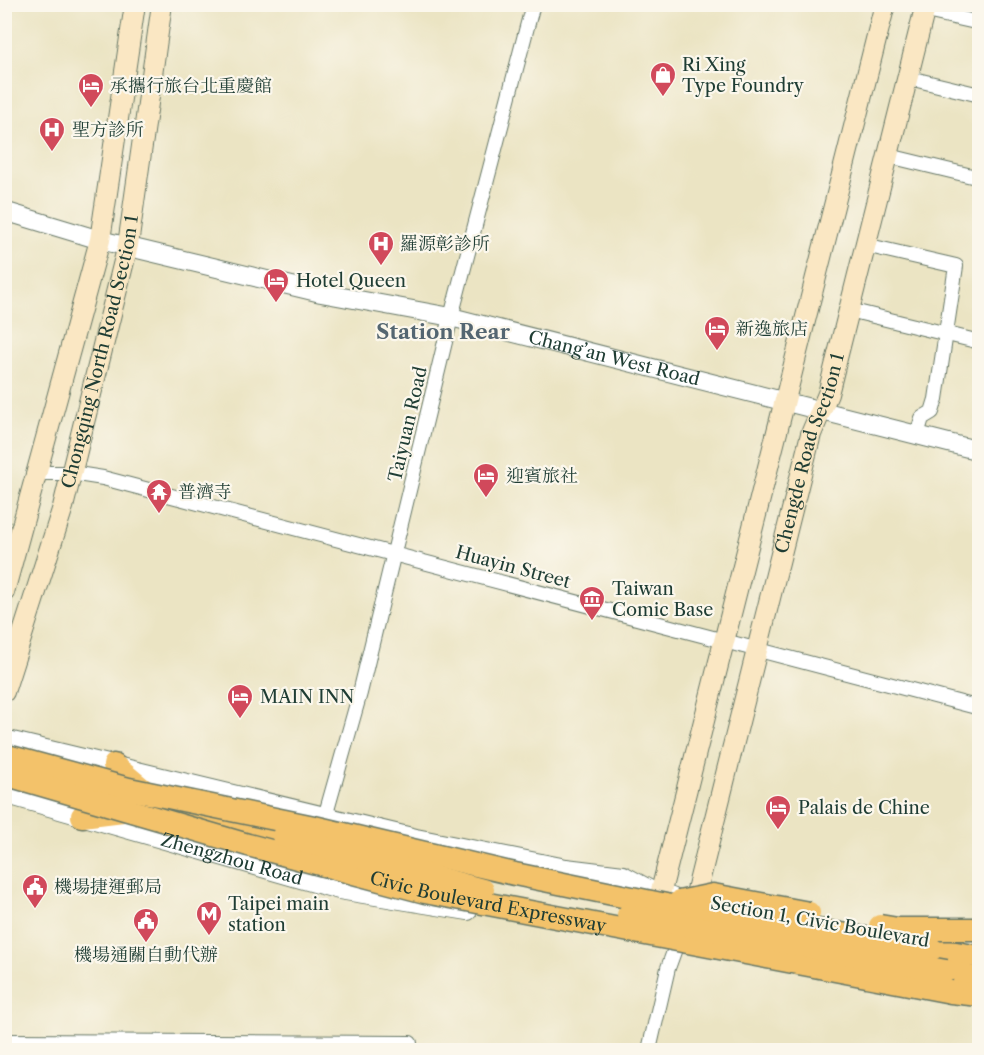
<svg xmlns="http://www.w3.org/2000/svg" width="984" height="1055" viewBox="0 0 984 1055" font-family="'Libre Caslon Text','Noto Serif TC',serif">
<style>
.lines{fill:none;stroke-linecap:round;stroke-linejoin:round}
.minor-casing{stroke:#676;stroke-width:16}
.tertiary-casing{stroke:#676;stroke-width:20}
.secondary-casing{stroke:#676;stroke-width:22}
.trunk-casing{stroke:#676;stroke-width:25}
.minor{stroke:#fff;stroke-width:14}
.tertiary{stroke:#fff;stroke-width:18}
.secondary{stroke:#fae7c3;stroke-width:20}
.trunk{stroke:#f3c26a;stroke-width:22}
.trunk-bridge-casing{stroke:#676;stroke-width:25;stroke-linecap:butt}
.trunk-bridge{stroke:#f3c26a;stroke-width:22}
.labels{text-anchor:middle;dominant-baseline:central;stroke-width:4.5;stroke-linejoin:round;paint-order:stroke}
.poi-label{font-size:18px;fill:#1f3d34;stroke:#fbf7ec;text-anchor:start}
.street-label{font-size:18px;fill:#1f3d34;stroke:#fbf7ec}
.quarter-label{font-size:21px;font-weight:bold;fill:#546671;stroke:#fbf7ec}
</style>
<rect width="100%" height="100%" fill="#fbf7ec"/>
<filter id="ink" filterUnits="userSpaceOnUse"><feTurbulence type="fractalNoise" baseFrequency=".0167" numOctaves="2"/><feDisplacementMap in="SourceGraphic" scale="12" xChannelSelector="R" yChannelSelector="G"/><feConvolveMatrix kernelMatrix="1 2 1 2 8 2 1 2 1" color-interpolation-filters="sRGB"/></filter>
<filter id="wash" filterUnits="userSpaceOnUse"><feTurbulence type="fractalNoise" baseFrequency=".008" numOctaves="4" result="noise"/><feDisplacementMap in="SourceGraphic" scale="24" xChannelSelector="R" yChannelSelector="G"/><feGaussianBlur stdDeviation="1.35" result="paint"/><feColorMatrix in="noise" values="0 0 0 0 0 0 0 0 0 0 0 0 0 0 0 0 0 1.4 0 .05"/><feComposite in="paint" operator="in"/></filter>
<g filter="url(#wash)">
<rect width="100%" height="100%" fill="#ebe4c3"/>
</g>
<g filter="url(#ink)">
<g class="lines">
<defs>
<g id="minor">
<polyline points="926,11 980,23"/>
<polyline points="909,78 980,95"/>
<polyline points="889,156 980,178"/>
<polyline points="865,245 956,266 936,399 932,412 922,418 917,435"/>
<polyline points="849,310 980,342"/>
<polyline points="35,473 71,473 103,478 980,708"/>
<polyline points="325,817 360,693 451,317 533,4"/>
<polyline points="4,1041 410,1043"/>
<polyline points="649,1050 668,968 676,946"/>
</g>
<g id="tertiary">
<path id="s1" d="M4,211L100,240L321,293L451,317L980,451"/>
<polyline points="4,739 416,838 566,868 623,875 660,895 672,897"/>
<path id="s2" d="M4,794L339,890L468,911"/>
</g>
<g id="secondary">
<polyline points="4,592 100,240 135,4"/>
<path id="s3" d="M4,692L63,507L128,245L162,4"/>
<path id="s4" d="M692,910L811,434L828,394L926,4"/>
<polyline points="657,919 660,895 885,4"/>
</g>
<g id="trunk">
<polyline points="114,765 151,796"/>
<polyline points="174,808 283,836"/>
<polyline points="82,816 164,806"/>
<polyline points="932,949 980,957"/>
<polyline points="946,971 980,980"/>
<polyline points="951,992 980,995"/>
</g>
</defs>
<use href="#minor" class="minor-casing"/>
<use href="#tertiary" class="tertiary-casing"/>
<use href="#secondary" class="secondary-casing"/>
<use href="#trunk" class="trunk-casing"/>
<use href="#minor" class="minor"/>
<use href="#tertiary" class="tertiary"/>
<use href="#secondary" class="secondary"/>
<use href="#trunk" class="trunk"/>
<defs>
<g id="trunk-bridge">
<polyline points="4,755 129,789 314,827 515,874 666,905 932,949"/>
<path id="s5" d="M4,774L248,845L425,892L951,992"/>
<polyline points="283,836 483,890"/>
<polyline points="679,902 713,895 809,913"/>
<polyline points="628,915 946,971"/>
<polyline points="880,926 898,929 980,929"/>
</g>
</defs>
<use href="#trunk-bridge" class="trunk-bridge-casing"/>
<use href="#trunk-bridge" class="trunk-bridge"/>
</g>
</g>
<defs>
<symbol id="shop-pin" viewBox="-11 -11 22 30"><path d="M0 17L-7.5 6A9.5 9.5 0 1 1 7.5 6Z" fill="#d1495b" stroke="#fbf7ec"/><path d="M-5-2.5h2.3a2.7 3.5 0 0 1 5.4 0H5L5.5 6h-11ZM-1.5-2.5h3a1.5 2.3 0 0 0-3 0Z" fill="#fff"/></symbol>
<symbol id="hotel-pin" viewBox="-11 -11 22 30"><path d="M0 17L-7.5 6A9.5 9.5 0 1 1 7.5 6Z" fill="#d1495b" stroke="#fbf7ec"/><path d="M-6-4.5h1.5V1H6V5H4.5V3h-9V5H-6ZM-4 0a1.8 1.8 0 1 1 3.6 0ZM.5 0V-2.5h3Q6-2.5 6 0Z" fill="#fff"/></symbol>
<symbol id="hospital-pin" viewBox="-11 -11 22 30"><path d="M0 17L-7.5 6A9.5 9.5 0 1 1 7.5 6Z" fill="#d1495b" stroke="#fbf7ec"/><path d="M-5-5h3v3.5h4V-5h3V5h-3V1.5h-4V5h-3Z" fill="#fff"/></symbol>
<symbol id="temple-pin" viewBox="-11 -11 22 30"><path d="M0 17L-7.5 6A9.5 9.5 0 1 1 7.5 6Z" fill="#d1495b" stroke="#fbf7ec"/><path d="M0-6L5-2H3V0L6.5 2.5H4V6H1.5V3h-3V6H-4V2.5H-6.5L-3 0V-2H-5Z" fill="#fff"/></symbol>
<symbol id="museum-pin" viewBox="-11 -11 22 30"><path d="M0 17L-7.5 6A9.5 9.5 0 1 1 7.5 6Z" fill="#d1495b" stroke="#fbf7ec"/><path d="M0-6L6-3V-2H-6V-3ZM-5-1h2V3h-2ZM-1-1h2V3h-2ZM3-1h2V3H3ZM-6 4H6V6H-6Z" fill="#fff"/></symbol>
<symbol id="civic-pin" viewBox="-11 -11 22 30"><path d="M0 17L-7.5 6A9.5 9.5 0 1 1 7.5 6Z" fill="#d1495b" stroke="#fbf7ec"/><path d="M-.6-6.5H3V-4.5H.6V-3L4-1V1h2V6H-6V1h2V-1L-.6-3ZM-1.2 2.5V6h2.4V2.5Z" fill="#fff"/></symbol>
<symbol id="metro-pin" viewBox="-11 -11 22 30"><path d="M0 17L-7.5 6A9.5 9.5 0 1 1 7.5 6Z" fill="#d1495b" stroke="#fbf7ec"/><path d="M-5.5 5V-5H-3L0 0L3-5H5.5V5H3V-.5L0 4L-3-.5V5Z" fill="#fff"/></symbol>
</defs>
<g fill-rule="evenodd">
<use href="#shop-pin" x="648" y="60" width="30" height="40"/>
<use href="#hotel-pin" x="76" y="71" width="30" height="40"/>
<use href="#hospital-pin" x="37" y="115" width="30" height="40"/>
<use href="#hospital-pin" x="366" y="229" width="30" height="40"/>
<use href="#hotel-pin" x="261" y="266" width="30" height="40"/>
<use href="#hotel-pin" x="702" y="314" width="30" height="40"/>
<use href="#hotel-pin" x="471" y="461" width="30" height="40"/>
<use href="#temple-pin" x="144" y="477" width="30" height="40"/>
<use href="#museum-pin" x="577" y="584" width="30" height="40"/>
<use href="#hotel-pin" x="225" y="682" width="30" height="40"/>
<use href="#hotel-pin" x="763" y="793" width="30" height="40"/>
<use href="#civic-pin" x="20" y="872" width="30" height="40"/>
<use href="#metro-pin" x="194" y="899" width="30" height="40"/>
<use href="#civic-pin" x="131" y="906" width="30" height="40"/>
</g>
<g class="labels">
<g class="poi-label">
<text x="682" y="65">Ri Xing<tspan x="682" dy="21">Type Foundry</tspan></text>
<text x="110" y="86">承攜行旅台北重慶館</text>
<text x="72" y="130">聖方診所</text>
<text x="400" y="244">羅源彰診所</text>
<text x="296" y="281">Hotel Queen</text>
<text x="736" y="329">新逸旅店</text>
<text x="506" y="476">迎賓旅社</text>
<text x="178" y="492">普濟寺</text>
<text x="612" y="589">Taiwan<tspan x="612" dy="21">Comic Base</tspan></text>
<text x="260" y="697">MAIN INN</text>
<text x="798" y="808">Palais de Chine</text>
<text x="54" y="887">機場捷運郵局</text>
<text x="228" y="904">Taipei main<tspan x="228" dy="21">station</tspan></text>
<text x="146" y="955" text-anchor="middle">機場通關自動代辦</text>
</g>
<g class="street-label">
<text stroke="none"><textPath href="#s3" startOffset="354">Chongqing North Road Section 1</textPath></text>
<text stroke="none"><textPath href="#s1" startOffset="628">Chang’an West Road</textPath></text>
<text transform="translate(408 424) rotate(-77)">Taiyuan Road</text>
<text stroke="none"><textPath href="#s4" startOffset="472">Chengde Road Section 1</textPath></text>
<text transform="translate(513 567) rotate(15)">Huayin Street</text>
<text stroke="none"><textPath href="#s2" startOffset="237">Zhengzhou Road</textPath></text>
<text stroke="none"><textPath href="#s5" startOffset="501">Civic Boulevard Expressway</textPath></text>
<text transform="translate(820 922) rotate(10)">Section 1, Civic Boulevard</text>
</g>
<g class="quarter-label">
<text x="443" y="331">Station Rear</text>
</g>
</g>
<rect width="984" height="1055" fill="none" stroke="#fbf7ec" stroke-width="24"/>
</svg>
